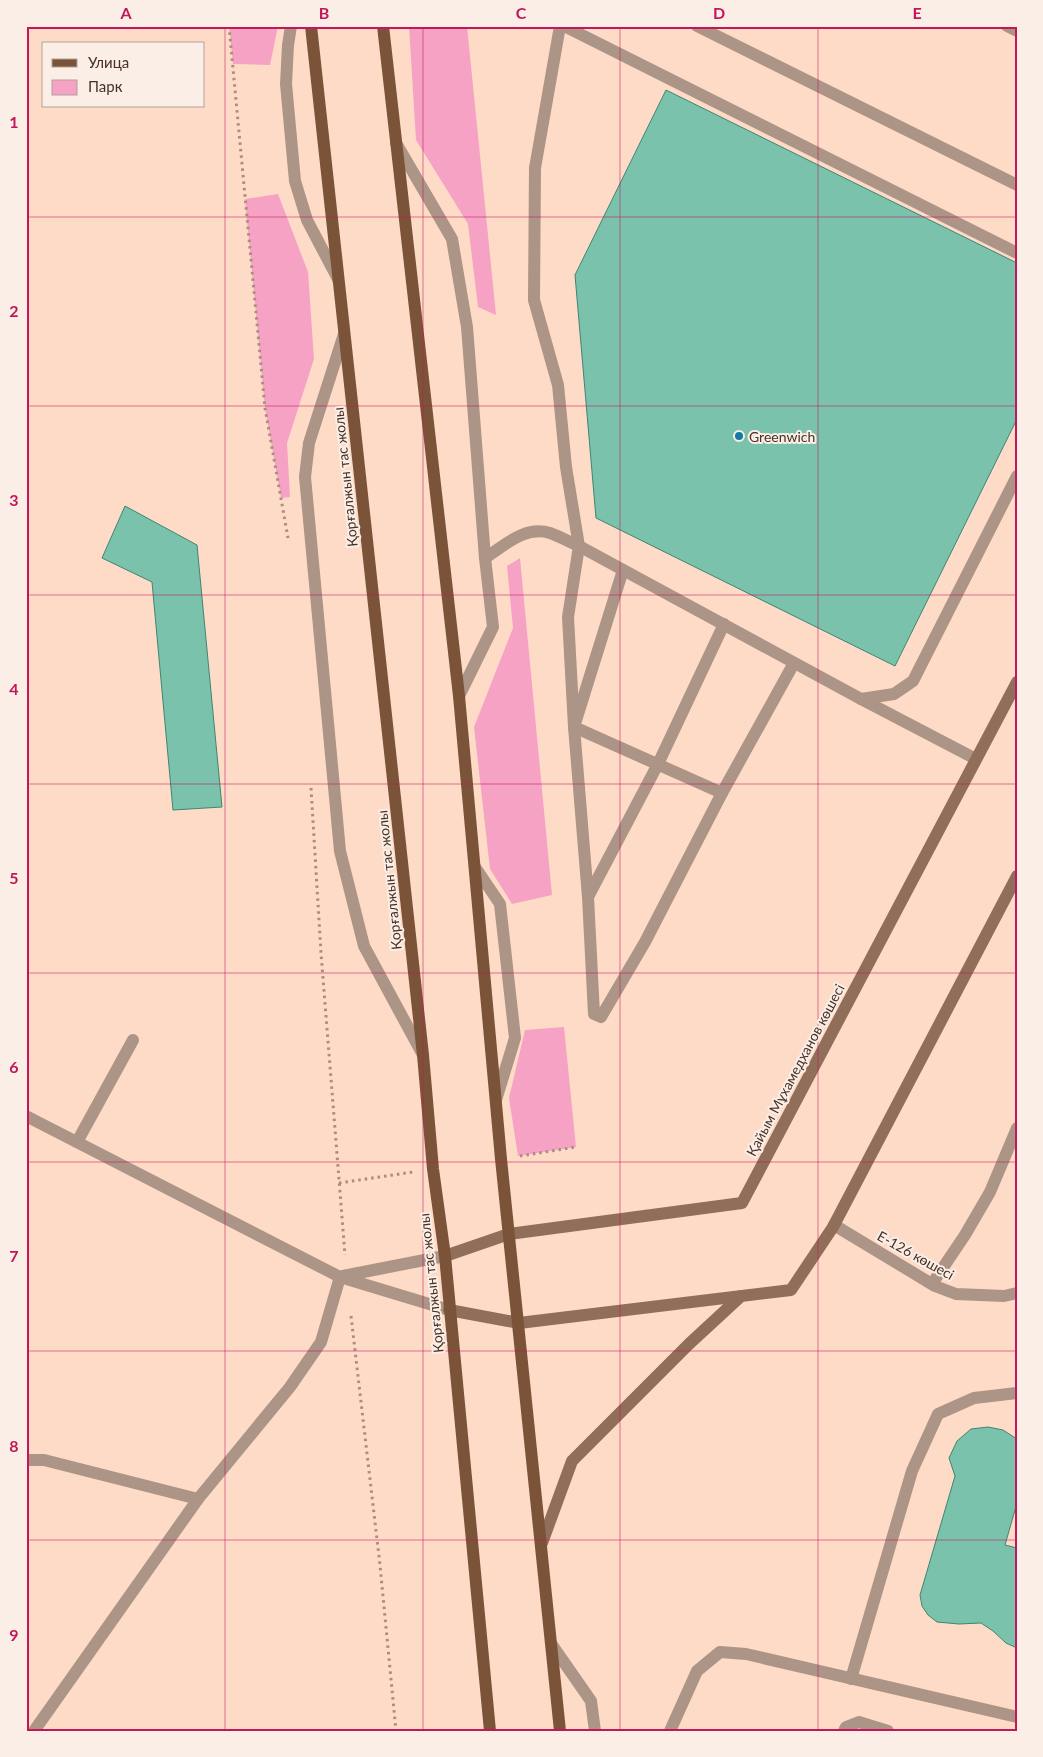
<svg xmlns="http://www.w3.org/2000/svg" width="1043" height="1757" viewBox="0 0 1043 1757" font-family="Lato,sans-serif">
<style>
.green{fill:#f6a2c5}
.building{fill:#7bc2ad;stroke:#3e8572}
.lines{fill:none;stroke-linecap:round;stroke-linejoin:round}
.path{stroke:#aa8d7c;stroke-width:3;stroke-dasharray:2.5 4;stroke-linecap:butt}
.service{stroke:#ac9486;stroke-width:12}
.minor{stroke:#ac9486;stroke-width:12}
.secondary{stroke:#906e59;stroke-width:12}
.primary{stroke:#7b5339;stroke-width:12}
.grid{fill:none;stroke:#c2185b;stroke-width:1;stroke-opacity:0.55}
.poi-dot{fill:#127aa5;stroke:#faeee7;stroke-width:2}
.labels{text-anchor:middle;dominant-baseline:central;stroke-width:4;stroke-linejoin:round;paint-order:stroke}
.poi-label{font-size:14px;fill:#473124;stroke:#faeee7;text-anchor:start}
.street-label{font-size:14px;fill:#473124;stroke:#faeee7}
.neatline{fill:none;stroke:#c2185b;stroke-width:2}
.grid-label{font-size:16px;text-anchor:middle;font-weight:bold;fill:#c2185b}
</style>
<rect width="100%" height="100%" fill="#fedbc7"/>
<g class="green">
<polygon points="229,26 278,26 270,65 233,64"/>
<polygon points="409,26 467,26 496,315 478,307 468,224 416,140"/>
<polygon points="278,194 308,272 314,359 287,443 290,497 281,498 265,408 245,199"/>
<polygon points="520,558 552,895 512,904 490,869 474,727 513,628 507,566"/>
<polygon points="564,1027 576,1147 518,1156 509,1098 525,1030"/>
</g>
<g class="building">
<polygon points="666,90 1017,263 1017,419 895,666 596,518 575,275"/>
<polygon points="125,506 197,545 222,807 173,810 152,582 102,558"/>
<polygon points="988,1427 1003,1430 1017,1439 1017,1503 1005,1545 1017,1548 1017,1648 1006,1643 993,1631 981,1623 959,1624 937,1622 928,1615 922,1606 920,1595 955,1476 949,1458 957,1441 971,1429"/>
</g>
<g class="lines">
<g class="path">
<polyline points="229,26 265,408 288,538"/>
<polyline points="311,788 321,953 345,1255"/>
<polyline points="520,1156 576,1147"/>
<polyline points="339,1183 413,1172"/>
<polyline points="351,1316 380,1565 396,1731"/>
</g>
<g class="service">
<polyline points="291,26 288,45 286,84 295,181 307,220 338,279"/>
<polyline points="560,26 535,168 534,300 558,385 566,467 579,546 568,617 574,727 588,897 594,1014 601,1017 645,942 722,793 794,663"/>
<polyline points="564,26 1017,253"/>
<polyline points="697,26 1017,185"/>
<polyline points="1007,26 1017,31"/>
<path d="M485,558C504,546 525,525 550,533C559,536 569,542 579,546L861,699L976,759"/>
<polyline points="623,570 574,727 722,793"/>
<polyline points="861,699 894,694 913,681 1017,476"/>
<polyline points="475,867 500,904 515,1038 496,1100"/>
<polyline points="588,897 658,764 724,624"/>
<polyline points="77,1142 133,1040"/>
<polyline points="932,1284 965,1235 990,1192 1017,1128"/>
<polyline points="26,1460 44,1460 198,1499"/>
<polyline points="851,1679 912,1471 938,1414 974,1398 1017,1393"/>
<polyline points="670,1731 697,1671 720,1652 746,1654 1017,1717"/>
<polyline points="844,1731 846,1727 859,1722 888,1731"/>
</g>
<g class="minor">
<polyline points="396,143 452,239 467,327 485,558 493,627 459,696"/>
<polyline points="344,334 309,443 305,477 340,851 364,946 423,1055"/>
<polyline points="26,1116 340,1277 449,1310"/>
<polyline points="834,1225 935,1286 956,1294 1004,1296 1017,1293"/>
<polyline points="343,1276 445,1256"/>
<polyline points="552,1645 591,1701 595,1731"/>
<polyline points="34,1731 198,1499 290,1387 321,1342 340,1277"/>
</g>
<g class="secondary">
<polyline points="445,1256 509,1234 742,1203 1017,682"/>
<polyline points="449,1310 519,1323 791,1290 833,1227 1017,876"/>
<polyline points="542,1543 572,1461 689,1344 741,1296"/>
</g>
<g class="primary">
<polyline points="311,26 423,1055 433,1169 445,1256 490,1731"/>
<polyline points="383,26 459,696 501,1159 560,1731"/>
</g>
</g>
<path class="grid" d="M225,26V1731M423,26V1731M620,26V1731M818,26V1731M26,217H1017M26,406H1017M26,595H1017M26,784H1017M26,973H1017M26,1162H1017M26,1351H1017M26,1540H1017"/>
<circle class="poi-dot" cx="739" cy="436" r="5"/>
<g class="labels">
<g class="poi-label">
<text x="749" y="436">Greenwich</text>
</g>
<g class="street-label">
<text transform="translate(345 477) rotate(-96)">Қорғалжын тас жолы</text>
<text transform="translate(389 880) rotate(-96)">Қорғалжын тас жолы</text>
<text transform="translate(795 1070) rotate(-62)">Қайым Мұхамедханов көшесі</text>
<text transform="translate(916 1255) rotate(29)">Е-126 көшесі</text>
<text transform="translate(431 1283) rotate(-96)">Қорғалжын тас жолы</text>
</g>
</g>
<rect width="1043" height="1757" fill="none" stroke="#faeee7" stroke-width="55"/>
<rect x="42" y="42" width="162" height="65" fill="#faeee7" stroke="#b2a299"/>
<rect x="52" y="59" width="25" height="8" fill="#7b5339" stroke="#b2a299"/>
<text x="88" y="68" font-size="15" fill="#473124">Улица</text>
<rect x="52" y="80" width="25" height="15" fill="#f6a2c5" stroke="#b2a299"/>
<text x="88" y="92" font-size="15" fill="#473124">Парк</text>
<rect x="28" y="28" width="988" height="1702" class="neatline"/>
<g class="grid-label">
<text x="126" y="19">A</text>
<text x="324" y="19">B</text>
<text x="521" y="19">C</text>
<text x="719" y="19">D</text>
<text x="917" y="19">E</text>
<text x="14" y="128">1</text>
<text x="14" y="317">2</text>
<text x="14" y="506">3</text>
<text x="14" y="695">4</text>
<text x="14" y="884">5</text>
<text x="14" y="1073">6</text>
<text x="14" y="1262">7</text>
<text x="14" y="1452">8</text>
<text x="14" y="1641">9</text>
</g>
</svg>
